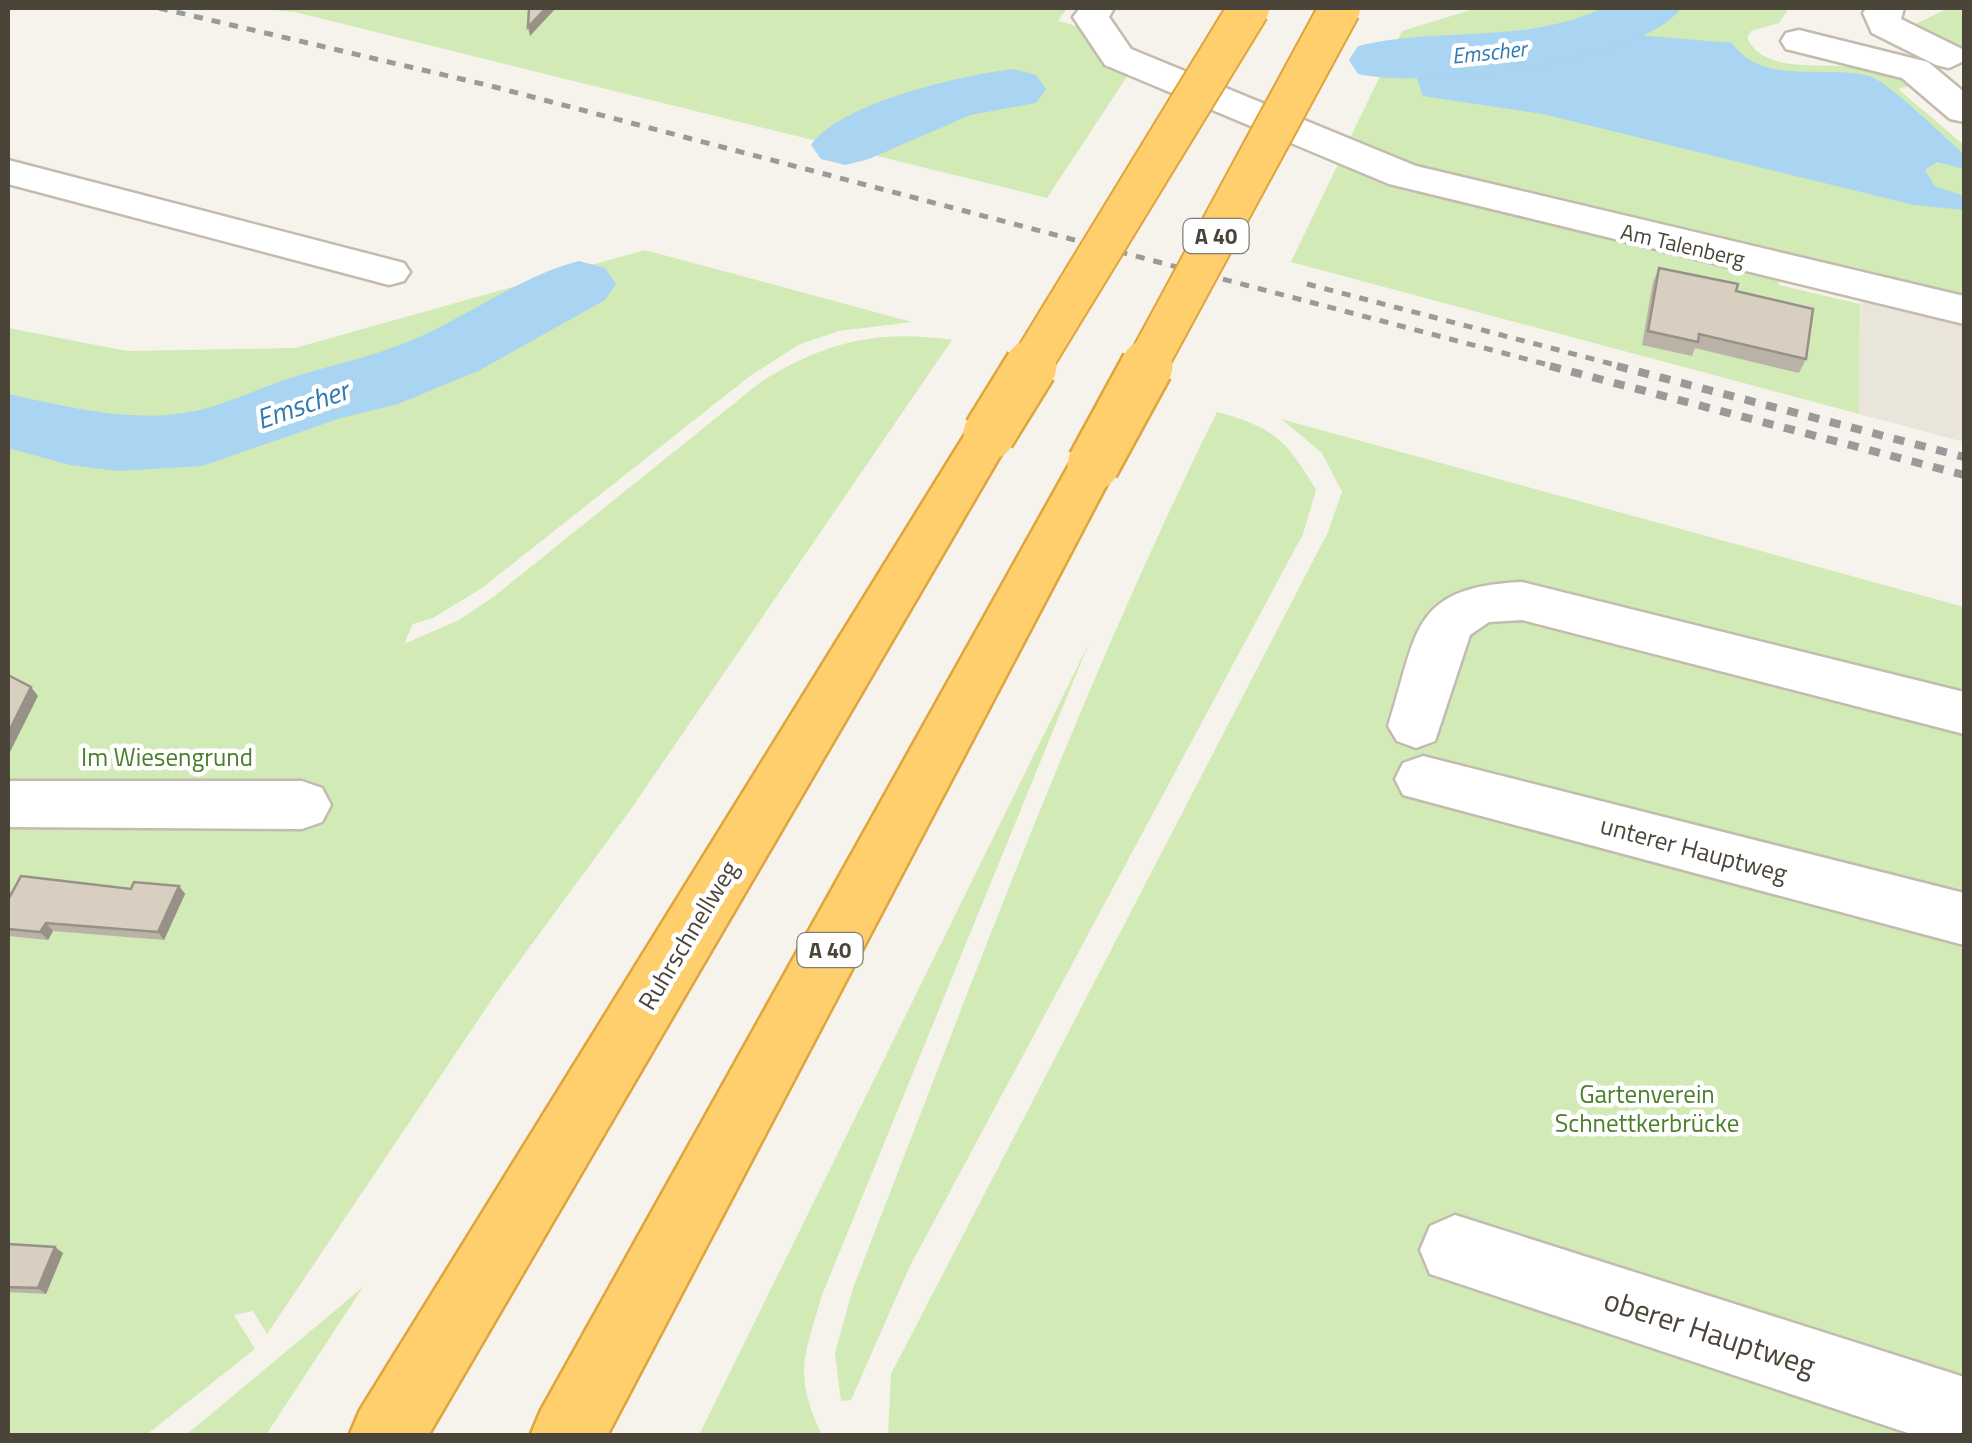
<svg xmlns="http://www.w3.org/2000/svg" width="1972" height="1443" viewBox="0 0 1972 1443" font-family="'Titillium Web',sans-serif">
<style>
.residential{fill:#eae5da}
.green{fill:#d2eab5}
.water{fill:#a9d4f2}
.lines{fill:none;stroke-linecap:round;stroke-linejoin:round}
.river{fill:#a9d4f2;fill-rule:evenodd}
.minor-casing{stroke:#c2bbae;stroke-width:5}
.highway-casing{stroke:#e0a43c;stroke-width:5}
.minor{fill:#fff;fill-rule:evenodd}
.highway{fill:#ffcf6e;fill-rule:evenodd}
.rail-far1{stroke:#9a9a9a;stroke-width:5;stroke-dasharray:9 9;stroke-linecap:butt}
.rail{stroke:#9a9a9a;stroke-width:8;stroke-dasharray:11 11;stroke-linecap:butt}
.highway-bridge-far1-casing{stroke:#e0a43c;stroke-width:44;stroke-linecap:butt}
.highway-bridge-casing{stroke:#e0a43c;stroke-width:56;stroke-linecap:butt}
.highway-bridge-far1{stroke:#ffcf6e;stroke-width:40}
.highway-bridge{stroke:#ffcf6e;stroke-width:51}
.wall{fill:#bab2a6}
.shaded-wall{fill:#979187}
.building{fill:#d8cfc1;stroke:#979187;stroke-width:2.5}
.labels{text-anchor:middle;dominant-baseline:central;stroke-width:9;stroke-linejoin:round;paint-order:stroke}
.far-water-label{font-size:22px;font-style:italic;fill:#2e7ab2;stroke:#fff}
.shield{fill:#fff;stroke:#817c74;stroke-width:2.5}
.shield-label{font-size:22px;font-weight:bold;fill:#4b4439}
.far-street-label{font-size:22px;fill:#4b4439;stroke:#fff}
.park-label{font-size:25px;fill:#4a7f2a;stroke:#fff}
.street-label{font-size:25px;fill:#4b4439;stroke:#fff}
.water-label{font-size:28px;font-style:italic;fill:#2e7ab2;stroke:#fff}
.near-street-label{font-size:30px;fill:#4b4439;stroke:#fff}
</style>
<rect width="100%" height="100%" fill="#f6f3ec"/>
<polygon class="residential" points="1861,270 1964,293 1964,442 1859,414"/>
<g class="green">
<path d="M249,8H1067L1058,21C1093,28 1107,47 1128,75L1047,198L295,12Z"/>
<path d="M1477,8H1789L1779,23L1751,31L1747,38C1763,71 1810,64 1841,66C1868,68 1895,73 1919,84L1898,89L1964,145V303L1433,178L1347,144L1402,31Z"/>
<polygon points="1949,8 1964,8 1964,56 1907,28"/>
<polygon points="1339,162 1780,272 1779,285 1860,304 1859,414 1291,262"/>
<path d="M645,250L912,322L839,331L798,345L750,376L482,588L433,618L413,624L404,644L459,620L492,598L762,381C826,342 877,329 952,340L631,809L501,986L267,1334L253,1311L234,1315L255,1349L146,1435H8V328L127,351L295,348Z"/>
<path d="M1217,412C1273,427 1287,440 1316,490L1303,534L910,1266L851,1400L841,1401L835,1353L853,1288C968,994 1077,695 1217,412Z"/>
<polygon points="1281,419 1964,607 1964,1435 888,1436 891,1374 1328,532 1342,492 1322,453"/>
<path d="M1089,643L822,1295C804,1358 793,1374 822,1435H699Z"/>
<polygon points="363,1287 266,1435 186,1435"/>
</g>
<path class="water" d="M1625,34L1732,43C1763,87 1824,64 1869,76C1888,81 1945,138 1964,154V169L1937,162L1925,170L1935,186L1964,196V210L1914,205L1543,114L1423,96L1414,70C1484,67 1561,67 1625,34Z"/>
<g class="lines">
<g class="river">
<path d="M1603,8H1681C1643,63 1421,89 1358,74L1349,60L1358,46C1439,26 1525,45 1603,8Z"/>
<path d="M1013,69L1036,75L1046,89L1036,103L970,115L869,159L845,165L821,159L811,145C840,103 962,75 1013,69Z"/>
<path d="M579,261L605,268L616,284L605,300L480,370L398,404L341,418L202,466L118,471L70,465L8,448V394C69,407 132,424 196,411C230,403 264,386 297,376C342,362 385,354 428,333C478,309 525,275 579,261Z"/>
</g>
<defs>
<g id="minor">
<polygon points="1080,8 1114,8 1109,17 1131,49 1416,166 1964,296 1964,324 1389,184 1105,65 1073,17"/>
<polygon points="1867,8 1904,8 1901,19 1962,49 1964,61 1949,68 1936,65 1872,33 1863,13"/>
<polygon points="1799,30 1928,62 1964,92 1964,122 1950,119 1902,78 1786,49 1781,41 1786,33"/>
<polygon points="8,160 404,263 410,272 404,281 389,285 8,184"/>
<path d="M1522,582L1964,692V734L1522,620L1489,622L1470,635L1435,741L1416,748L1397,741L1388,726C1418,633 1409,587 1522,582Z"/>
<polygon points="1423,756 1964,893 1964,945 1403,795 1395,779 1403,763"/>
<polygon points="8,781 302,781 322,788 331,805 322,822 302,829 8,827"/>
<polygon points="1455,1215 1964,1377 1964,1436 1917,1436 1430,1274 1420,1250 1430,1226"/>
</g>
<g id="highway">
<polygon points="989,418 1006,423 1013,434 428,1436 349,1436 360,1410 972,423"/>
<polygon points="1093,448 1110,453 1117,465 607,1436 530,1436 541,1410 1069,465 1076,453"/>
</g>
</defs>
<use href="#minor" class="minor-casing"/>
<use href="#highway" class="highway-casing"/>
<use href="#minor" class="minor"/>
<use href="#highway" class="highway"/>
<g class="rail-far1">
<polyline points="159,8 491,86 1560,368"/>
<polyline points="1307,284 1627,368"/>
</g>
<g class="rail">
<polyline points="1550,366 1964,475"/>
<polyline points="1617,366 1964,457"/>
</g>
<defs>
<g id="highway-bridge-far1">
<polyline points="1029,368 1249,8"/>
<polyline points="1145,368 1340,8"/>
</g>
<g id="highway-bridge">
<polyline points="989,434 1031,366"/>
<polyline points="1093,465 1147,366"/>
</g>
</defs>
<use href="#highway-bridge-far1" class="highway-bridge-far1-casing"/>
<use href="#highway-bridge" class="highway-bridge-casing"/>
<use href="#highway-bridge-far1" class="highway-bridge-far1"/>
<use href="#highway-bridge" class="highway-bridge"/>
</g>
<g class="wall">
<polygon points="1659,268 1736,291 1806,359 1799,373 1695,348 1692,356 1642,345 1653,282"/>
<polygon points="179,886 185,894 164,940 53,931 48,940 8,936 8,900 131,889"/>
<polygon points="8,1244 63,1253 46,1294 8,1292"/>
</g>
<g class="shaded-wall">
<polygon points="546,8 556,8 530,36 528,27"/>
<polygon points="31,687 38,696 8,756 8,733"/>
<polygon points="179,886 185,894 164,940 158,932"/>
<polygon points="46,923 53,931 48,940 40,932"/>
<polygon points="55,1247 63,1253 46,1294 38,1288"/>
</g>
<g class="building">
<polygon points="529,8 546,8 528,27"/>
<polygon points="1659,268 1738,284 1736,291 1813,309 1806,359 1699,334 1698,342 1648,331"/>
<polygon points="8,675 31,687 8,733"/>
<polygon points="21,876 131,889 134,882 179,886 158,932 46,923 40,932 8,929 8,900"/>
<polygon points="8,1244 55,1247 38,1288 8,1287"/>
</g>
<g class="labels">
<g class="far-water-label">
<text transform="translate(1489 52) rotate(-6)">Emscher</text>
</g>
<g class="shield">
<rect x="1183.5" y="219" width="65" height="34" rx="8"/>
<rect x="797.5" y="933" width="65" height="34" rx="8"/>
</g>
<g class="shield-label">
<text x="1216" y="236">A 40</text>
<text x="830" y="950">A 40</text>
</g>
<g class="far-street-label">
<text transform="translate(1683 245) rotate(13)">Am Talenberg</text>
</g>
<g class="park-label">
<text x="167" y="757">Im Wiesengrund</text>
<text x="1647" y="1094">Gartenverein<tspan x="1647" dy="29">Schnettkerbrücke</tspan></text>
</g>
<g class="street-label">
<text transform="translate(1694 849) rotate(15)">unterer Hauptweg</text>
<text transform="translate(688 935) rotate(-59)">Ruhrschnellweg</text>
</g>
<g class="water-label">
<text transform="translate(302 404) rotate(-19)">Emscher</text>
</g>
<g class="near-street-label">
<text transform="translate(1710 1332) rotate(18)">oberer Hauptweg</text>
</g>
</g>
<rect width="1972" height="1443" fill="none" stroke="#4b4439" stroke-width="20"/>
</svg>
